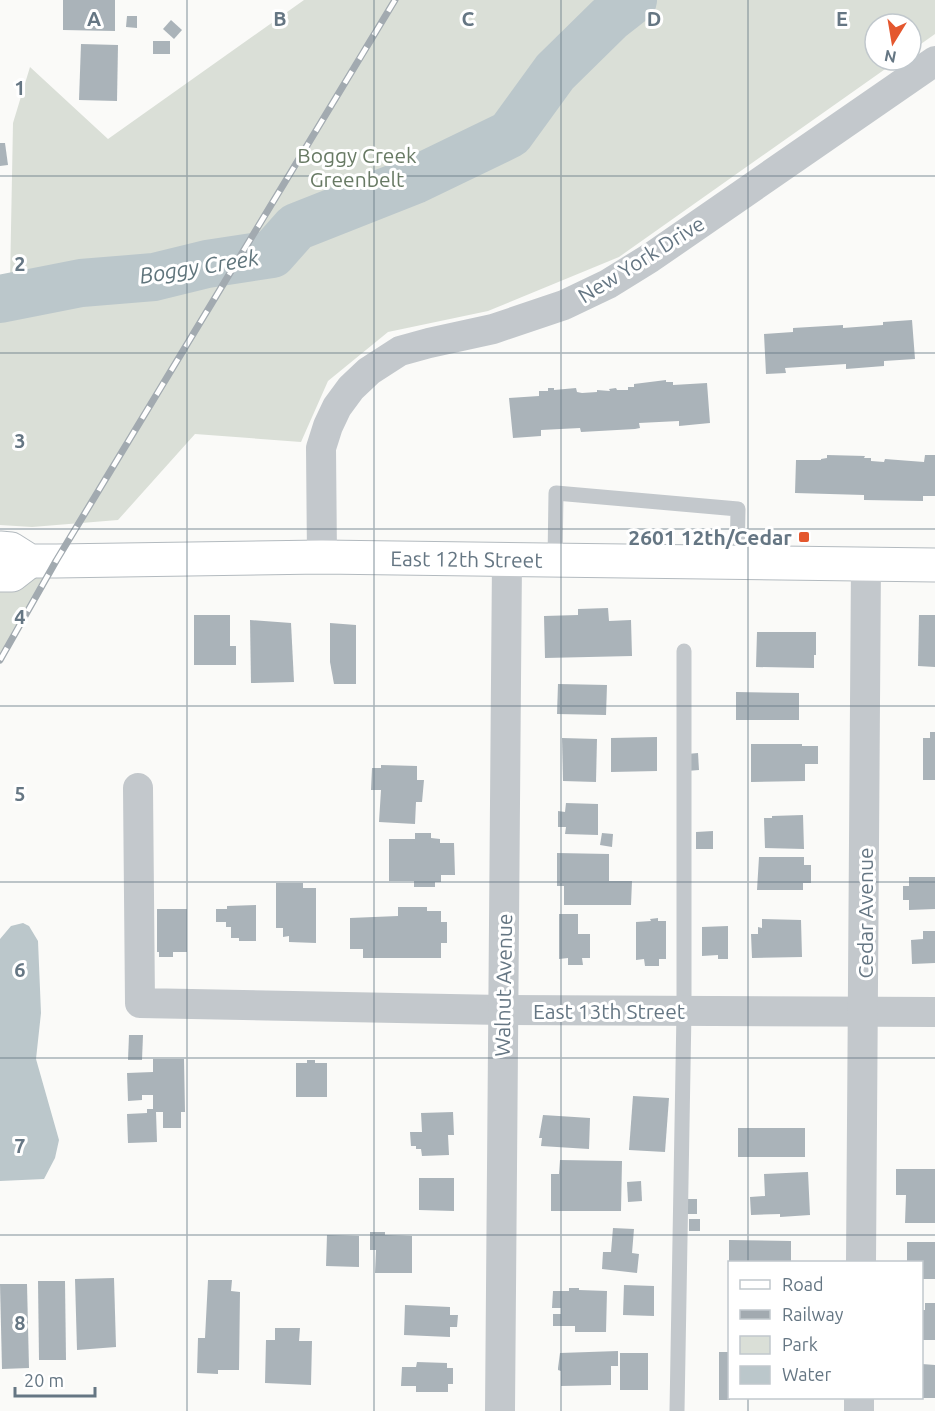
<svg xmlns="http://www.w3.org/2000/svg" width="935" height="1411" viewBox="0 0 935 1411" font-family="Ubuntu,sans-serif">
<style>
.green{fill:#dadfd7}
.water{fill:#bbc7cb}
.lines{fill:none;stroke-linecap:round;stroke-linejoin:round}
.river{stroke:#bbc7cb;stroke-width:48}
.building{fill:#aab3b9}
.secondary-casing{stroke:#b3babf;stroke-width:35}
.lane{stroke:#c3c8cc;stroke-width:15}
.street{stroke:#c3c8cc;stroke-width:30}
.secondary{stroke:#fff;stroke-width:33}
.rail-casing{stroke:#a2aab0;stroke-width:7}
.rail{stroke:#fff;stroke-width:4.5;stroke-dasharray:14;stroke-linecap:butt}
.grid{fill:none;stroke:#657683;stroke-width:1.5;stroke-opacity:0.55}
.poi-dot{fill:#e4572e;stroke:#fff;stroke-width:2}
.labels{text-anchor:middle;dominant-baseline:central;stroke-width:6;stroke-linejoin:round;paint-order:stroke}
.park-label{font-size:21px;fill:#687a64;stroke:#fff}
.street-label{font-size:21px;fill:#657683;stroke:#fff}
.poi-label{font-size:21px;font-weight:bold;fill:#657683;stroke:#fff;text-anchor:end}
.water-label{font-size:22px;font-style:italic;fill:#60757c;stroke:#fff}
.grid-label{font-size:20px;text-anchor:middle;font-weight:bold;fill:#657683;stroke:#fff;stroke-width:6;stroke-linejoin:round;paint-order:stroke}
</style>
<rect width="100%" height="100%" fill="#fafaf8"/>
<g class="green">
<polygon points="304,0 935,0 935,34 911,51 911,24 875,24 875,60 898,60 619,257 488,311 388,332 328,381 301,442 195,434 118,520 32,527 0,525 0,282 10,282 13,123 30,67 108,139"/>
<polygon points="0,560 56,561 0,657"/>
</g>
<polygon class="water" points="23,923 29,926 38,941 41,1013 36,1059 59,1140 55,1158 44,1179 0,1181 0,939 11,926"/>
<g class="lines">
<polyline class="river" points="0,299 81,283 154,277 207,264 272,254 296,227 415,180 510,134 555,72 610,18 633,0"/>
</g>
<g class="building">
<polygon points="63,0 115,0 115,31 63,30"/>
<polygon points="127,16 137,16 137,28 126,27"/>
<polygon points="171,20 182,30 174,39 163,29"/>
<rect x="153" y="41" width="17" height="13"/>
<polygon points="81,44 118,45 117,101 79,100"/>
<polygon points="0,143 5,143 8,165 0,166"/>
<polygon points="912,320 915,359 884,361 884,366 846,369 846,364 785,368 786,373 766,374 764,334 793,332 793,328 843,325 843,328 883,325 883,322"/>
<polygon points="666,380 666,382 673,382 673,385 707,383 710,423 679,426 679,421 639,423 640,428 635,429 581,432 580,428 541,430 541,436 513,438 509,398 539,396 539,391 548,391 548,388 554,388 554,390 576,388 577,392 582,393 597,392 597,390 610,391 609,389 616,388 617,390 628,390 628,387 634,387 634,384"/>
<polygon points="827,455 865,456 864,458 871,458 871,461 884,462 885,459 924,462 925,455 935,455 935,496 923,496 923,501 864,500 864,495 795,493 796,460 821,460 821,459 827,458"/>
<polygon points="608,608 609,621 631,620 632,656 545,658 544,616 578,615 578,609"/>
<polygon points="194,615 230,615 230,646 236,646 236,665 194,665"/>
<polygon points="919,615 935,615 935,667 918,666"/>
<polygon points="250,620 291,623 294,682 251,683"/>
<polygon points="330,623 356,625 356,684 334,684 330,662"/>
<polygon points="757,632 816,632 816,655 814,655 814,668 756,667"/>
<polygon points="558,684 607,685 606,715 557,714"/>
<polygon points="736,692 799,693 799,720 736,720"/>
<polygon points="930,732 935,732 935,780 923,780 923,738 930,738"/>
<polygon points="657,737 657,771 611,772 611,738"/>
<polygon points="562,738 597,739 596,782 563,781"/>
<polygon points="751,744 802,744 802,746 818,746 818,764 805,764 805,781 751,782"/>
<polygon points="698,753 699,770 687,771 687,754"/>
<polygon points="381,765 417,766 417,780 424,780 422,802 416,802 415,824 379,822 381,790 371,790 372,768 381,768"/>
<polygon points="566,803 598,804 598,835 565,834 566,827 558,827 558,811 565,812"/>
<polygon points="803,815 804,849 765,848 764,818 772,818 772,816"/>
<polygon points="713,831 713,849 696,849 696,832"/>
<polygon points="415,833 431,833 431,838 440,839 440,843 454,843 455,875 441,875 441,882 435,882 435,887 414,887 414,881 389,881 389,839 415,839"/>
<polygon points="602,833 613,834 612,847 600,845"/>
<polygon points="557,853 609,854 609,881 632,881 631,905 564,905 564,886 557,886"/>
<polygon points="759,857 804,857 804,865 811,865 811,883 803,883 803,890 757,890"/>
<polygon points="909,877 935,877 935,909 909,910 909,900 903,900 903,886 909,886"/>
<polygon points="276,883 303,883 303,888 316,888 316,943 289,942 289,936 283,937 283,928 276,928"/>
<polygon points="256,905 256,941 239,941 239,938 231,938 231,927 226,927 226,922 216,922 216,909 227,909 227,906"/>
<polygon points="398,907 427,907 427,911 441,911 441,922 447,922 447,943 441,943 441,958 363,958 363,949 350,949 350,918 398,916"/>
<polygon points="157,909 187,909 187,952 173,952 173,957 159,957 159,952 157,952"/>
<polygon points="559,914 578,914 578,934 590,934 590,958 582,958 583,965 568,965 568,958 559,959"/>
<polygon points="658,918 658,921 666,921 666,959 659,959 659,966 645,966 644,959 636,960 636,922 651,921 650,919"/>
<polygon points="762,919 801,920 802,957 752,958 751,934 758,934 758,927 762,928"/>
<polygon points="728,926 728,959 718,959 718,955 702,956 702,927"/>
<polygon points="923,931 935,931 935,963 912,964 911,940 923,939"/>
<polygon points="129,1035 143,1035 142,1060 128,1060"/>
<polygon points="153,1059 184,1059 185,1112 181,1112 181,1128 163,1128 163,1112 156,1112 157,1142 128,1143 127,1114 147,1113 147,1109 153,1109 153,1095 142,1095 142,1100 128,1101 127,1073 153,1072"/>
<polygon points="307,1060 315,1060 315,1063 327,1063 327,1097 296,1097 296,1063 307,1063"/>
<polygon points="633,1096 669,1098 665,1152 629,1150"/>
<polygon points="453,1112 454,1135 448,1135 449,1155 422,1156 421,1149 416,1149 416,1146 411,1146 410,1132 422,1132 421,1113"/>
<polygon points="543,1115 590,1118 589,1149 541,1146 542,1138 539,1138"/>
<rect x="738" y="1128" width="67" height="29"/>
<polygon points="560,1160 622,1161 621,1211 551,1211 551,1174 559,1174"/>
<polygon points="896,1169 935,1169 935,1223 905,1223 906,1195 896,1195"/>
<polygon points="808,1172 810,1215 780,1217 780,1214 751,1215 750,1197 765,1196 764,1174"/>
<polygon points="419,1178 454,1178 454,1211 419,1210"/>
<polygon points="641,1181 642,1201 628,1202 627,1182"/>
<rect x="686" y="1199" width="11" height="15"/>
<rect x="689" y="1219" width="11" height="12"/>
<polygon points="613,1228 634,1229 632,1253 639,1254 637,1273 602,1269 603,1252 611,1252"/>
<polygon points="370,1232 385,1232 385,1235 412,1236 412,1273 375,1273 376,1250 370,1250"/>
<polygon points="327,1235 359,1236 359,1267 326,1266"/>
<polygon points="729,1240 791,1241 791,1262 729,1262"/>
<polygon points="907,1242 935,1242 935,1279 922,1279 922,1262 907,1262"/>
<polygon points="114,1278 116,1347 77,1350 75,1279"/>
<polygon points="208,1280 232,1280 231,1291 240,1292 239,1370 218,1370 218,1374 197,1373 198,1338 205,1338"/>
<polygon points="38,1281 65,1281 66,1360 39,1360"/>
<polygon points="0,1284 27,1284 29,1368 2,1369"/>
<polygon points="624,1285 654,1286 654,1316 623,1315"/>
<polygon points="569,1288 579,1288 579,1290 607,1291 606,1332 575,1332 575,1326 553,1326 553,1314 561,1314 561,1308 552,1308 553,1291 569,1291"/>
<polygon points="925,1303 935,1303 935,1340 922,1340 922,1310 925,1310"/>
<polygon points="405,1305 450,1307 450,1315 458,1315 457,1327 450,1327 450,1337 404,1335"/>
<polygon points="275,1328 300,1328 299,1341 312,1341 311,1385 265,1383 266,1340 275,1340"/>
<polygon points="618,1351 618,1366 611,1366 611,1385 561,1386 561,1371 558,1370 558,1368 560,1353"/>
<rect x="719" y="1352" width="11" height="48"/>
<rect x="620" y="1353" width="28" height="37"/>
<polygon points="417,1362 447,1363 447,1368 453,1368 453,1384 448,1384 448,1392 416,1392 416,1386 401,1386 402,1367 416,1367"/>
<polygon points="922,1364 935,1365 935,1398 922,1398"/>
</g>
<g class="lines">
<defs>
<g id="secondary">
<path id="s1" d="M0,548L11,549L30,561H56L322,557L935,565"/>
<polyline points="0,575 12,575 30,561"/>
</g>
</defs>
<use href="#secondary" class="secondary-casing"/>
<g class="lane">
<polyline points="555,560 556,493 738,509 737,562"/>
<polyline points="677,1411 684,1011 684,651"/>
</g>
<g class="street">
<polyline points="322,557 321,448 328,426 337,407 351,388 369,371 400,351 429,343 493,329 564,305 608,284 650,258 935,61"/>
<polyline points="138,788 140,1003 502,1010 935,1012"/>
<polyline points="861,1262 866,564"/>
<polyline points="500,1411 507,560"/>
<polyline points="859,1411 859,1398"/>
</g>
<use href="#secondary" class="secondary"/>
<defs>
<polyline id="rail" points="0,660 56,561 395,0"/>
</defs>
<use href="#rail" class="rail-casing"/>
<use href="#rail" class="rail"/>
</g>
<path class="grid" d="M187,0V1411M374,0V1411M561,0V1411M748,0V1262M0,176H935M0,353H935M0,529H935M0,706H935M0,882H935M0,1058H935M0,1235H935M748,1398V1411"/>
<rect class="poi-dot" x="798" y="531" width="12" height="12" rx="3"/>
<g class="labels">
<g class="park-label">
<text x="357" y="155">Boggy Creek<tspan x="357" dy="24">Greenbelt</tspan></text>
</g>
<g class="street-label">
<text transform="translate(641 259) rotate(-32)">New York Drive</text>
<text stroke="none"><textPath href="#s1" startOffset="470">East 12th Street</textPath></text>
<text transform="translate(865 913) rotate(-90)">Cedar Avenue</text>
<text transform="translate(503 985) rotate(-89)">Walnut Avenue</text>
<text x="609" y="1011">East 13th Street</text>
</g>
<g class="poi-label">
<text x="792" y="537">2601 12th/Cedar</text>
</g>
<g class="water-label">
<text transform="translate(199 266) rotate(-9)">Boggy Creek</text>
</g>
</g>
<g class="grid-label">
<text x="94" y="26">A</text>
<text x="280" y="26">B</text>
<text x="468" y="26">C</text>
<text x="654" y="26">D</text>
<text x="842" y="26">E</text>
<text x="20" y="95">1</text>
<text x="20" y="271">2</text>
<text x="20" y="448">3</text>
<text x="20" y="624">4</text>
<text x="20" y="801">5</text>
<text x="20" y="977">6</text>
<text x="20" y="1153">7</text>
<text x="20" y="1330">8</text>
</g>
<rect x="728" y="1261" width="195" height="138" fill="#ffffff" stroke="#c1c8cd" stroke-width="1.5"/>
<rect x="740" y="1280" width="30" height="9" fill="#ffffff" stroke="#c1c8cd" stroke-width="1.5"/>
<text x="782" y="1291" font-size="18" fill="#657683">Road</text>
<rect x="740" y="1310" width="30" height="9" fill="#a2aab0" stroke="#c1c8cd" stroke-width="1.5"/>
<text x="782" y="1321" font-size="18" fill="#657683">Railway</text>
<rect x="740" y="1336" width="30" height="18" fill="#dadfd7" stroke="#c1c8cd" stroke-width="1.5"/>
<text x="782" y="1351" font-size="18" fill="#657683">Park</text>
<rect x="740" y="1366" width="30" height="18" fill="#bbc7cb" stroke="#c1c8cd" stroke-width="1.5"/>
<text x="782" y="1381" font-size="18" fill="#657683">Water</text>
<g transform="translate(893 42) rotate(191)"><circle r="28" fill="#ffffff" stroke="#c1c8cd" stroke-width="1.5"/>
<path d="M0-4.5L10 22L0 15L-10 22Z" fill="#e4572e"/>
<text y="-9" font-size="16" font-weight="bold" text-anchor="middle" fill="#657683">N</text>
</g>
<path d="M15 1387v9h80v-9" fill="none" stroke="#657683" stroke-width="3"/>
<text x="24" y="1387" font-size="18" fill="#657683" stroke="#ffffff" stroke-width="4.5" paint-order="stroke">20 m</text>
</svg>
